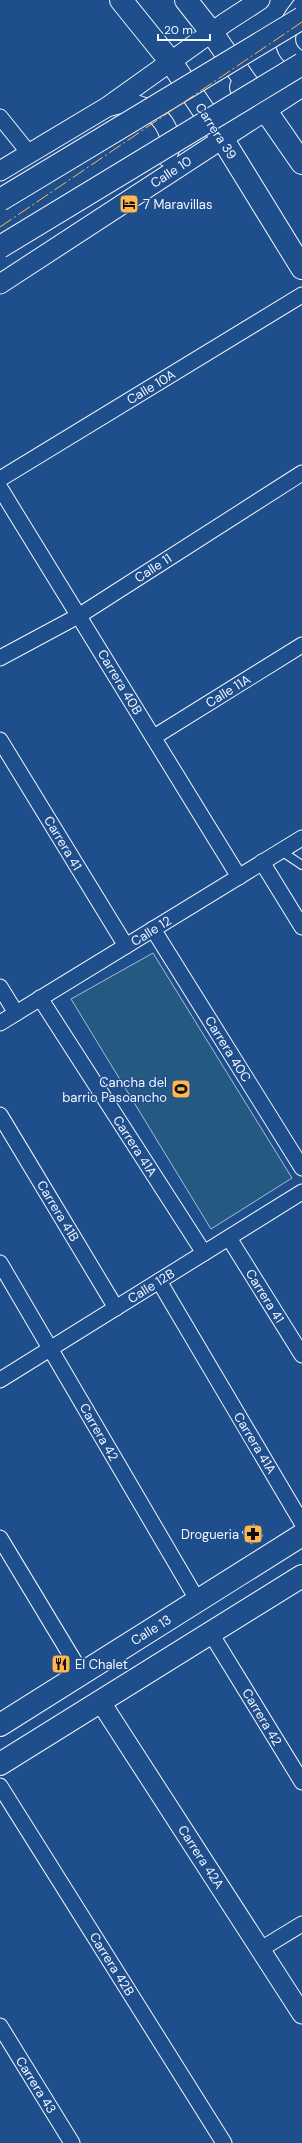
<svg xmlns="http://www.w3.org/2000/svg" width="302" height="2143" viewBox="0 0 302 2143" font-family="'DM Sans',sans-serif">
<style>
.green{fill:#245a82;stroke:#a8bbd7}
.building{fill:#3563a3;stroke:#f2f6ff}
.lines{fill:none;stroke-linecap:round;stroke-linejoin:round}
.service-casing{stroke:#f2f6ff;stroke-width:10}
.minor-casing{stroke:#f2f6ff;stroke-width:17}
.tertiary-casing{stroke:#f2f6ff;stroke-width:21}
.secondary-casing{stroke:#f2f6ff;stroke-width:24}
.service{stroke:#1f4e8c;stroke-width:8}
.minor{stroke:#1f4e8c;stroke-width:15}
.tertiary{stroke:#1f4e8c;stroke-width:19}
.secondary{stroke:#1f4e8c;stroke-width:22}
.primary-bridge-casing{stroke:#f2f6ff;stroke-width:24;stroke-linecap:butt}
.primary-bridge{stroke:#1f4e8c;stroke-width:22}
.power{stroke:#ffb74d;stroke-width:1;stroke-dasharray:14 3 2 3;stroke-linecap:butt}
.labels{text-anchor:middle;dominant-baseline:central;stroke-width:3;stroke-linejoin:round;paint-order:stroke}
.street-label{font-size:13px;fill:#f2f6ff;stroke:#1f4e8c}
.poi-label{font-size:13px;fill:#f2f6ff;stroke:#1f4e8c;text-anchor:start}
</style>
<rect width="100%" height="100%" fill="#1f4e8c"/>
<polygon class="green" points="153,953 292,1178 211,1229 71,999"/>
<polygon class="building" points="254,1524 263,1536 251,1544 242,1532"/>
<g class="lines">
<defs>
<polyline id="service" points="281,851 302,865"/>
<g id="minor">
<polyline points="0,117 29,153"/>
<polyline points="0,479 302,295"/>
<polyline points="0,488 239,877"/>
<polyline points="0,658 80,615 302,473"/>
<polyline points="154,737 302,645"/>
<polyline points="0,740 126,946"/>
<polyline points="262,862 302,927"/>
<polyline points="153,929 302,1168"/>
<polyline points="0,987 16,1013"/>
<polyline points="40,998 204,1253"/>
<polyline points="0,1023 302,838"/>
<polyline points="0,1115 116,1308"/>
<polyline points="229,1238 302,1355"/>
<polyline points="0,1263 198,1601"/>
<polyline points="159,1281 302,1523"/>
<polyline points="0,1380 302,1192"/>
<polyline points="0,1538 82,1674"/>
<polyline points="210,1632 302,1782"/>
<polyline points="0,1786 224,2143"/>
<polyline points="261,1949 302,1924"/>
<polyline points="0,2026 72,2143"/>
</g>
<g id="tertiary">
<path d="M302,6C287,24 274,48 302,62"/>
<path d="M111,106C142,95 181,123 167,157"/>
<polyline points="0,171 107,107 226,22 260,0"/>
<polyline points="0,284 302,87"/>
<polyline points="100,1701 302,2014"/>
</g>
<g id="secondary">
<polyline points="121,0 171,62 222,138 302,268"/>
<polyline points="186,0 212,33 302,163"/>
<path d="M222,138C234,124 247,106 241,87"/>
<polyline points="0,1725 302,1535"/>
<polyline points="0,1764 302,1576"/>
</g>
</defs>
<use href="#service" class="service-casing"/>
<use href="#minor" class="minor-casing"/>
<use href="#tertiary" class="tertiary-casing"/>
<use href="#secondary" class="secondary-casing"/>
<use href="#service" class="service"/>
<use href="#minor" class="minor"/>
<use href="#tertiary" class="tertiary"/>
<use href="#secondary" class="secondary"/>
<defs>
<g id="primary-bridge">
<polyline points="0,200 302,18"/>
<polyline points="0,247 302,64"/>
</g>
</defs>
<use href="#primary-bridge" class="primary-bridge-casing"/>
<use href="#primary-bridge" class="primary-bridge"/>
<polyline class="power" points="0,227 302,22"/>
</g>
<defs>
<symbol id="hotel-square" viewBox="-11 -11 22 22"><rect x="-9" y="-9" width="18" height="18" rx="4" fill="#ffb74d" stroke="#1f4e8c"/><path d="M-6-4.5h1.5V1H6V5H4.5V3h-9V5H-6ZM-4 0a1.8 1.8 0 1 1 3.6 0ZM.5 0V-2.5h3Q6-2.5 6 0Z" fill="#111"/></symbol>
<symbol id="stadium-square" viewBox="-11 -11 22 22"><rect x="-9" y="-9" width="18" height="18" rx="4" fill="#ffb74d" stroke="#1f4e8c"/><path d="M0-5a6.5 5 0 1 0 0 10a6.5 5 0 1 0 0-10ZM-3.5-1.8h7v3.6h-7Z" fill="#111"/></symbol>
<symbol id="pharmacy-square" viewBox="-11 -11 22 22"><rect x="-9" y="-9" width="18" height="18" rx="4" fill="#ffb74d" stroke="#1f4e8c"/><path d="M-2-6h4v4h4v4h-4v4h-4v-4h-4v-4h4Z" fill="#111"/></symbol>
<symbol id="restaurant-square" viewBox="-11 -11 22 22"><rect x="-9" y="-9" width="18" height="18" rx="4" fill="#ffb74d" stroke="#1f4e8c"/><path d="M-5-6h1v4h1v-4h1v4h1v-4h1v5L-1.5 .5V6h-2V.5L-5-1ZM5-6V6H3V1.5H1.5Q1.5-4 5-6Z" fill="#111"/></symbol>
</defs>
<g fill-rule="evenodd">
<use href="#hotel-square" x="118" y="193" width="22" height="22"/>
<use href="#stadium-square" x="170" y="1078" width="22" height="22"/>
<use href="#pharmacy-square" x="242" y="1523" width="22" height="22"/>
<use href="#restaurant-square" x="50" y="1653" width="22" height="22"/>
</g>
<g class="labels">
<g class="street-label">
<text transform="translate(216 131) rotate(57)">Carrera 39</text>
<text transform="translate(171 172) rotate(-33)">Calle 10</text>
<text transform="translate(151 387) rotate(-31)">Calle 10A</text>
<text transform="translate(153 568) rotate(-33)">Calle 11</text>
<text transform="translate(120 682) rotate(59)">Carrera 40B</text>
<text transform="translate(228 691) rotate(-32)">Calle 11A</text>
<text transform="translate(63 843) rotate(59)">Carrera 41</text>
<text transform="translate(151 931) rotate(-32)">Calle 12</text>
<text transform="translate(228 1049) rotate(58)">Carrera 40C</text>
<text transform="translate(135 1146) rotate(57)">Carrera 41A</text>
<text transform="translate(58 1211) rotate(59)">Carrera 41B</text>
<text transform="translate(151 1286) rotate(-32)">Calle 12B</text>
<text transform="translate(265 1296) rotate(58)">Carrera 41</text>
<text transform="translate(99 1432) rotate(60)">Carrera 42</text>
<text transform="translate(255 1443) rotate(59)">Carrera 41A</text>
<text transform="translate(151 1630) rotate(-32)">Calle 13</text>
<text transform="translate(262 1717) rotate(59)">Carrera 42</text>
<text transform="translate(201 1857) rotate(57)">Carrera 42A</text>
<text transform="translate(112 1964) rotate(58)">Carrera 42B</text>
<text transform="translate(36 2085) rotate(58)">Carrera 43</text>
</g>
<g class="poi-label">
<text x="143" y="204">7 Maravillas</text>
<text x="167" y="1082" text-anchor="end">Cancha del<tspan x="167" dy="15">barrio Pasoancho</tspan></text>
<text x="239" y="1534" text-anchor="end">Drogueria</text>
<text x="75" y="1664">El Chalet</text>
</g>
</g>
<path d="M158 34v6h52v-6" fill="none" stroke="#f2f6ff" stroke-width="2"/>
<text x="164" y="34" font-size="12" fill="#f2f6ff" stroke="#1f4e8c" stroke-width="3" paint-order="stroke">20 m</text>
</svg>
